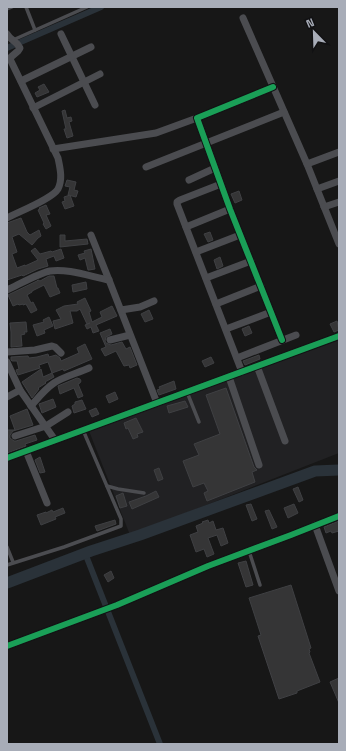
<svg xmlns="http://www.w3.org/2000/svg" width="346" height="751" viewBox="0 0 346 751" font-family="'Space Grotesk',sans-serif">
<style>
.built{fill:#212123}
.lines{fill:none;stroke-linecap:round;stroke-linejoin:round}
.canal{stroke:#2a3239;stroke-width:6}
.river{stroke:#2a3239;stroke-width:11}
.building{fill:#353536;stroke:#3f4043}
.lane{stroke:#4b4c50;stroke-width:3.5}
.street{stroke:#4b4c50;stroke-width:7}
.cycleway-casing{stroke:#111113;stroke-width:8}
.cycleway{stroke:#1a9f57;stroke-width:6}
</style>
<rect width="100%" height="100%" fill="#171717"/>
<polygon class="built" points="339,340 339,453 130,535 89,431"/>
<g class="lines">
<g class="canal">
<polyline points="7,48 101,7"/>
<polyline points="85,553 160,744"/>
</g>
<polyline class="river" points="7,583 91,551 140,535 315,471 339,470"/>
</g>
<g class="building">
<polygon points="44,84 49,92 37,97 35,93 40,90 38,87"/>
<polygon points="65,110 67,118 71,117 72,121 69,122 73,136 67,138 64,129 66,129 62,111"/>
<polygon points="67,180 76,182 74,190 78,191 76,197 68,195 70,187 65,186"/>
<polygon points="239,191 242,200 235,203 231,194"/>
<polygon points="70,195 74,206 65,209 62,202 65,201 64,197"/>
<polygon points="46,205 50,214 46,215 51,226 46,229 43,224 44,223 38,210 40,209 39,208"/>
<polygon points="21,218 27,232 30,235 39,230 41,236 38,238 32,245 19,234 12,237 17,252 12,254 17,268 25,265 25,266 38,260 31,251 35,248 40,254 51,251 52,252 61,249 64,258 56,261 54,256 46,259 48,266 38,269 23,276 22,275 7,280 7,223"/>
<polygon points="210,232 213,240 208,242 204,234"/>
<polygon points="60,235 65,235 65,241 87,239 88,244 60,247"/>
<polygon points="91,249 95,269 89,270 88,270 85,258 80,260 78,255 85,253 84,251"/>
<polygon points="220,257 223,266 217,269 214,260"/>
<polygon points="49,276 54,276 57,288 58,288 60,293 50,297 44,285 32,291 32,292 27,295 31,303 33,302 37,310 31,313 26,304 23,305 23,304 19,305 18,304 13,306 8,295 37,281 38,280 40,281"/>
<polygon points="86,282 87,289 73,292 72,285"/>
<polygon points="85,298 91,311 89,312 92,322 102,317 100,312 112,306 117,316 96,325 99,331 93,333 91,327 87,329 85,325 90,323 87,324 80,309 77,311 70,311 73,323 55,329 53,321 61,319 56,310 64,306 78,304 77,302"/>
<polygon points="149,310 153,319 145,322 141,314"/>
<polygon points="49,317 53,326 44,330 45,333 37,336 33,325 44,322 43,320"/>
<polygon points="337,321 339,330 334,332 330,324"/>
<polygon points="26,322 27,332 24,332 25,334 21,335 22,346 11,347 11,332 10,323"/>
<polygon points="249,326 252,333 245,336 242,329"/>
<polygon points="110,329 112,334 106,337 105,341 106,343 111,345 122,342 126,349 130,347 137,365 130,368 129,365 124,366 116,351 105,356 101,349 106,347 100,333"/>
<polygon points="85,344 92,359 64,371 63,369 52,373 48,362 39,365 40,368 18,375 16,370 19,369 17,361 12,361 11,360 11,357 28,356 29,358 37,357 48,354 49,357 56,355 60,358 61,361 79,353 77,348"/>
<polygon points="259,355 260,359 245,365 243,361"/>
<polygon points="211,357 214,363 205,367 202,361"/>
<polygon points="41,369 43,377 52,373 54,377 45,382 46,383 38,388 39,389 32,398 22,382"/>
<polygon points="77,378 80,379 81,381 80,383 78,384 83,396 78,398 74,388 60,394 58,386"/>
<polygon points="174,381 176,389 159,395 157,390 160,389 159,387"/>
<polygon points="226,388 254,467 257,470 252,472 255,482 207,501 204,493 208,491 204,483 193,487 183,461 199,455 194,444 220,434 206,395"/>
<polygon points="115,392 118,399 109,403 106,396"/>
<polygon points="53,399 56,407 42,413 39,404"/>
<polygon points="82,400 86,409 74,413 72,406 75,404 75,402"/>
<polygon points="185,401 188,407 169,413 167,406"/>
<polygon points="96,408 99,414 92,417 89,411"/>
<polygon points="27,409 33,425 13,431 10,435 10,438 14,441 16,441 35,435 37,440 25,444 26,446 7,453 7,430 15,430 10,416"/>
<polygon points="136,418 143,432 137,434 138,437 133,439 128,428 126,429 124,423"/>
<polygon points="40,457 45,472 40,473 35,460"/>
<polygon points="159,468 163,479 158,481 154,470"/>
<polygon points="298,487 303,500 299,502 293,489"/>
<polygon points="156,491 159,497 132,509 129,502 146,496"/>
<polygon points="123,493 127,506 120,508 116,496"/>
<polygon points="251,504 257,519 252,521 246,505"/>
<polygon points="294,504 298,513 288,518 284,508"/>
<polygon points="63,508 65,513 55,517 56,519 41,525 37,515 46,512 46,513 52,510 53,512"/>
<polygon points="269,510 277,527 272,529 265,511"/>
<polygon points="115,520 116,524 97,531 95,526"/>
<polygon points="208,520 209,523 213,521 216,530 223,528 228,543 221,546 217,535 208,538 214,554 207,557 204,549 196,552 190,535 198,532 196,526 203,523 202,522"/>
<polygon points="339,521 339,531 332,533 331,531 326,533 324,527"/>
<polygon points="246,561 253,585 246,587 238,563"/>
<polygon points="111,571 114,578 108,582 104,575"/>
<polygon points="291,585 311,648 309,649 310,652 309,653 320,682 297,691 297,693 279,699 258,636 261,635 249,598"/>
<polygon points="339,678 339,703 330,682"/>
</g>
<g class="lines">
<g class="lane">
<polyline points="26,7 35,30"/>
<polyline points="7,9 12,7"/>
<polyline points="13,40 87,7"/>
<polyline points="187,392 199,422"/>
<polyline points="107,486 118,489 144,493"/>
<polyline points="7,547 13,562"/>
<polyline points="249,551 260,585"/>
<polyline points="7,565 64,547 121,526 121,519 83,430"/>
</g>
<g class="street">
<polyline points="243,18 307,164 339,244"/>
<path d="M7,34C11,41 16,40 20,48L18,51L11,57L10,59L58,158C60,168 63,179 58,189C52,199 18,212 7,218"/>
<polyline points="61,34 95,105"/>
<polyline points="21,81 91,47"/>
<polyline points="273,87 197,118 230,209 282,340"/>
<polyline points="33,108 100,74"/>
<polyline points="53,149 156,133 197,118"/>
<polyline points="307,164 339,152"/>
<polyline points="146,167 284,112"/>
<polyline points="189,180 215,168"/>
<polyline points="221,184 180,200 177,202 177,204 242,372"/>
<polyline points="317,189 339,181"/>
<polyline points="324,207 339,202"/>
<polyline points="186,227 230,209"/>
<polyline points="91,235 109,280 157,403"/>
<polyline points="196,252 240,235"/>
<polyline points="206,278 251,261"/>
<path d="M7,290C18,285 39,273 50,271C67,268 92,277 109,280"/>
<polyline points="216,304 261,286"/>
<polyline points="121,310 140,307 154,301"/>
<polyline points="226,329 271,312"/>
<polyline points="110,340 130,335"/>
<polyline points="7,352 35,350 52,346 55,347 61,353"/>
<polyline points="237,358 296,335"/>
<polyline points="7,362 20,390 55,440"/>
<polyline points="257,366 285,441"/>
<polyline points="229,377 259,465"/>
<polyline points="7,397 20,390"/>
<path d="M31,406C38,398 45,389 54,383C63,377 78,373 89,368"/>
<polyline points="15,436 46,426 68,412"/>
<polyline points="26,451 47,503"/>
<polyline points="7,458 339,336"/>
<polyline points="315,525 339,591"/>
<polyline points="7,646 117,605 208,566 291,535 339,516"/>
</g>
<defs>
<g id="cycleway">
<polyline points="273,87 197,118 230,209 282,340"/>
<polyline points="7,458 339,336"/>
<polyline points="7,646 117,605 208,566 291,535 339,516"/>
</g>
</defs>
<use href="#cycleway" class="cycleway-casing"/>
<use href="#cycleway" class="cycleway"/>
</g>
<rect width="346" height="751" fill="none" stroke="#a8adb8" stroke-width="16"/>
<g transform="translate(314 32) rotate(337)" stroke="#111113" stroke-width="3" paint-order="stroke">
<path d="M0-3L7 15L0 10L-7 15Z" fill="#a8adb8"/>
<text y="-6" font-size="11" font-weight="bold" text-anchor="middle" fill="#a8adb8">N</text>
</g>
</svg>
